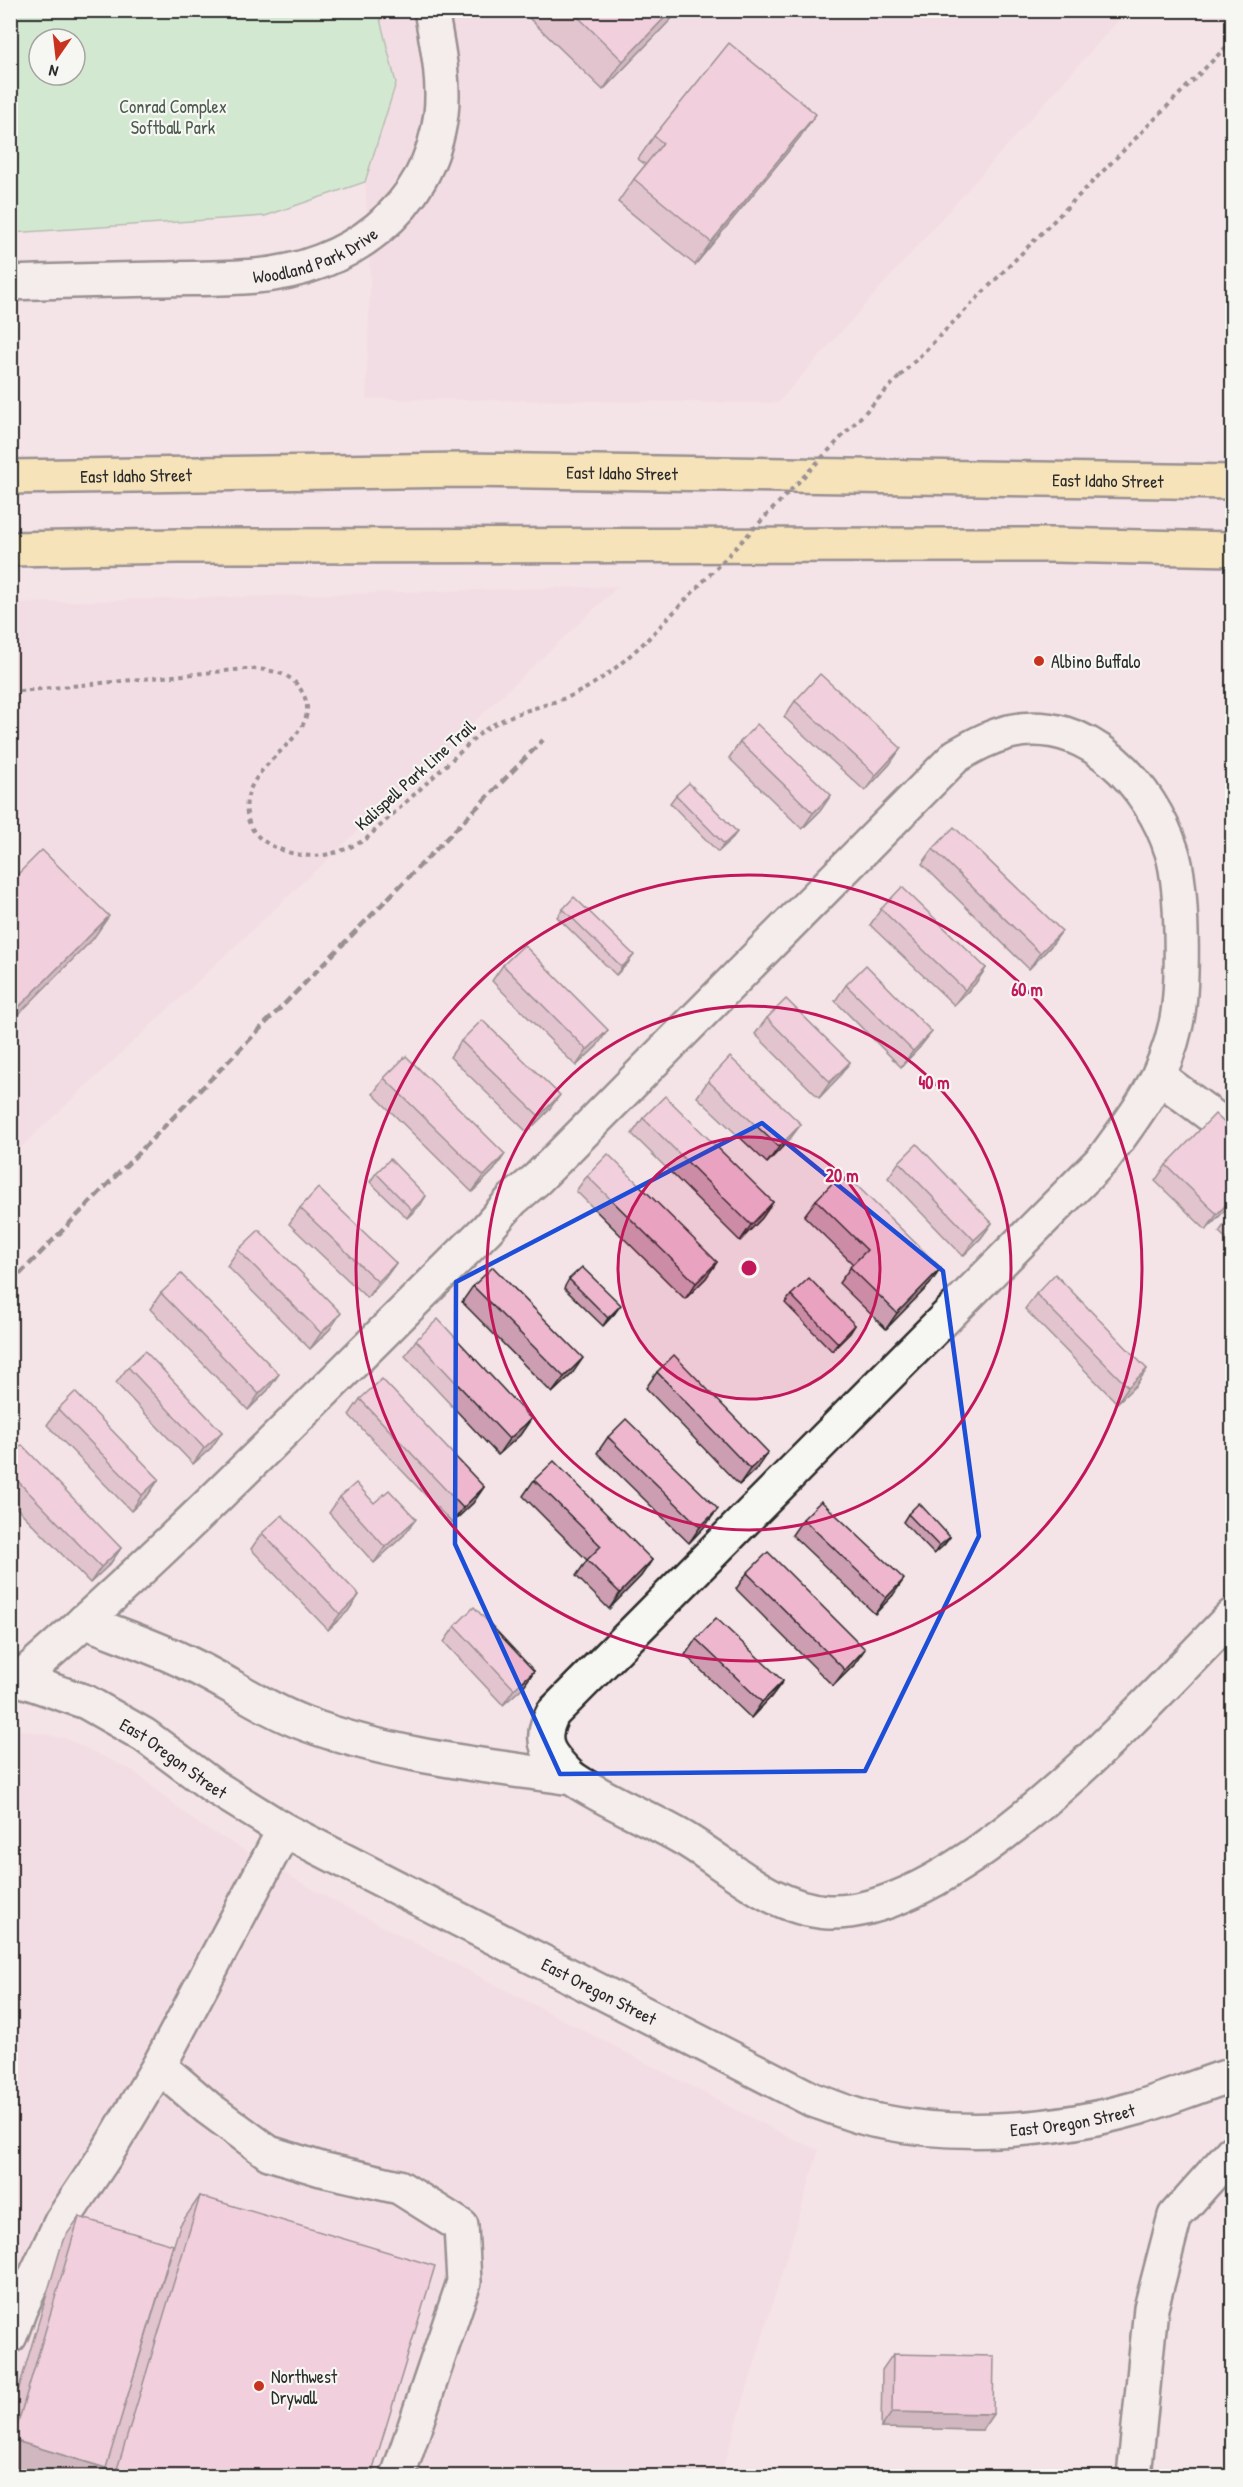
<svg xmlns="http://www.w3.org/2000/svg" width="1243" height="2487" viewBox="0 0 1243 2487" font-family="'Patrick Hand',sans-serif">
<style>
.built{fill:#f2d6e0}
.green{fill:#aceeb7;stroke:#6c8c71;stroke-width:1.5;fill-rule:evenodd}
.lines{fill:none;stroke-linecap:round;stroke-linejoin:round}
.minor-casing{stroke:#2b2b2b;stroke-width:38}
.highway-casing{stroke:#2b2b2b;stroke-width:38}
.path{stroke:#2b2b2b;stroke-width:4;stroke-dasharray:4.5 4.5;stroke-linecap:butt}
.minor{stroke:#f6f6f2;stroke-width:33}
.highway{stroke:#f8e281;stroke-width:33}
.rail{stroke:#2b2b2b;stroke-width:4.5;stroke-dasharray:9 4.5;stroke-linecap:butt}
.path-bridge{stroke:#2b2b2b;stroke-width:4;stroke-dasharray:4.5 4.5;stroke-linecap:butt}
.wall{fill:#cd9db1;stroke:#2b2b2b;stroke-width:1.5}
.shaded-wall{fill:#a78090;stroke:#2b2b2b;stroke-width:1.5}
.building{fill:#eeb7ce;stroke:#2b2b2b;stroke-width:1.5}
.marked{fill:none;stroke:#1d4ed8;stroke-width:4.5;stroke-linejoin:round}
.ring{fill:none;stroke:#c2185b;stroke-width:3}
.poi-dot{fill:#c8321e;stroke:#f6f6f2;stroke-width:2}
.labels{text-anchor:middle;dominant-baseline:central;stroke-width:4.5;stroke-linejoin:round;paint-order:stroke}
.park-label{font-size:18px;fill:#4b5c4e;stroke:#f6f6f2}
.street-label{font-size:18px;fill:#2b2b2b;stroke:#f6f6f2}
.poi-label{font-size:18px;fill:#2b2b2b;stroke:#f6f6f2;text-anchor:start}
.centre{fill:#c2185b;stroke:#f6f6f2;stroke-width:3}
.ring-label{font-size:18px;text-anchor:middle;font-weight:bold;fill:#c2185b;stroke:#f6f6f2;stroke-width:4.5;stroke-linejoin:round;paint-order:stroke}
</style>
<rect width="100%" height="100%" fill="#f4e3e7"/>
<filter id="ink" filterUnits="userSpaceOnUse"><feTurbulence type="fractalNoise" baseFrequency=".0167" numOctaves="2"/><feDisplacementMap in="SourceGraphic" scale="12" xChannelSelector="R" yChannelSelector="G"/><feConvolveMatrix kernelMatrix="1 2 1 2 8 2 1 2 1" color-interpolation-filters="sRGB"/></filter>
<g filter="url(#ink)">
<g class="built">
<polygon points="378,11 1127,11 778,403 366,399 370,278 365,182 396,83"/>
<polygon points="619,586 11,1157 11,603"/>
<polygon points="10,1728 65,1738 134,1771 199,1824 327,1897 795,2140 819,2150 721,2476 11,2476"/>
</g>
<path class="green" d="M11,10L378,11L396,83L365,182L265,216L11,233ZM39,39H75V75H39Z"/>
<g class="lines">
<defs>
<g id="minor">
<path id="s1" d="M10,283C60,281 110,280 160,279C192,278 224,279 255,276C347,269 429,210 441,114C445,80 437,44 431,10"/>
<polyline points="1159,1077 1232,1131"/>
<path d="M84,1621C116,1634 150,1645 181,1660C224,1679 262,1708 306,1724C392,1756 483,1765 572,1778C609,1803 650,1818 688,1841C732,1868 773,1909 828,1912C957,1917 1146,1704 1232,1616"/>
<path id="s2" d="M10,1678L19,1679L86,1702L144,1735L213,1786L284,1830L813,2100C834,2107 856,2117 878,2121C960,2138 1057,2131 1137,2108C1169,2098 1200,2085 1232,2075"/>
<path d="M19,1679C183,1537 333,1381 487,1229L512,1200L537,1179L956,756C973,746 989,737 1009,732C1087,714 1151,785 1172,852C1183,886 1184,988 1176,1024C1164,1079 1137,1114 1104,1158L553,1713C536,1744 551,1757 572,1778"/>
<polyline points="159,2066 208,2108 269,2153 321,2169 399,2187 461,2226 464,2282 398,2476"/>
<polyline points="10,2336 20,2309 61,2222 107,2153 159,2066 284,1830"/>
<polyline points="1134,2476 1151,2308 1175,2216 1232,2152"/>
</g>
<g id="highway">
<path id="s3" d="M10,477L464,470L1232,482"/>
<polyline points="10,549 179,546 1053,545 1232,549"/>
</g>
</defs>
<use href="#minor" class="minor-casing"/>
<use href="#highway" class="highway-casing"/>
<g class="path">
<polyline points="900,376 1232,41"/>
<path d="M10,692L245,669C263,669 287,670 299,687C336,739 233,759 248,819C253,838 271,847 288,852C316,861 342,853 366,839L483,731C510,713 531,710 560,700C595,688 621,664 647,640"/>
</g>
<use href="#minor" class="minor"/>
<use href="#highway" class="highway"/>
<polyline class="rail" points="10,1284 543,740"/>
<polyline class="path-bridge" points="647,640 900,376"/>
</g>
<g class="wall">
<polygon points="530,10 680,10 603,90 527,16"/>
<polygon points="654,136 800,137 695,265 618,202 634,179 646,165 638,159"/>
<polygon points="795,701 890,764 865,791 784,717"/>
<polygon points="740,742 831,795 820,811 802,829 729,758"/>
<polygon points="676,795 731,840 718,852 670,803"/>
<polygon points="933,849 1062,931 1050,947 1029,969 922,864"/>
<polygon points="563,909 628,963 616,975 557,917"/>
<polygon points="881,909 986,968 975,984 954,1005 870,925"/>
<polygon points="503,965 597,1046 576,1066 492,981"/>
<polygon points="846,985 920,1047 901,1067 835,1001"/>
<polygon points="767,1018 850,1062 838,1078 819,1098 755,1034"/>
<polygon points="461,1041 548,1111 527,1132 450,1057"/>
<polygon points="384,1078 505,1154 494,1170 472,1192 373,1094"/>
<polygon points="708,1081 801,1124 789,1140 767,1163 697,1097"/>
<polygon points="643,1118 773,1202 762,1218 740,1241 632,1134"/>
<polygon points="1233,1131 1233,1202 1206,1230 1155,1181 1166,1165"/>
<polygon points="899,1162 992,1223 981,1238 963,1256 888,1178"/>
<polygon points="376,1173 421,1204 407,1218 370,1182"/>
<polygon points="587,1176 717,1262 706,1278 685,1299 576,1191"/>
<polygon points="816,1200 941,1268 930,1284 886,1329 839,1283 853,1264 804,1216"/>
<polygon points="300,1208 396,1263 385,1278 367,1298 289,1224"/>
<polygon points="1233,1213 1233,1245 1219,1232"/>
<polygon points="238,1250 330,1329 310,1349 227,1266"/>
<polygon points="569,1279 615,1313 603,1326 564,1288"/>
<polygon points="473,1286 572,1374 552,1393 462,1302"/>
<polygon points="161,1293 268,1390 248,1410 150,1309"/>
<polygon points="1036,1294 1147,1369 1136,1385 1117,1403 1025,1309"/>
<polygon points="791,1295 855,1325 850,1333 832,1351 785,1303"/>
<polygon points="416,1340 531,1419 520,1435 498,1455 405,1356"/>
<polygon points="128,1367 222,1432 211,1448 193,1464 116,1383"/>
<polygon points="657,1372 757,1468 739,1485 646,1388"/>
<polygon points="360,1399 484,1487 473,1503 452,1523 349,1415"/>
<polygon points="58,1409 159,1479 148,1495 131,1511 47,1425"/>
<polygon points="608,1437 706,1525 689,1543 597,1453"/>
<polygon points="10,1455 121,1548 110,1564 90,1583 10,1501"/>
<polygon points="534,1480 652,1560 641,1576 609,1609 576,1576 587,1560 523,1496"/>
<polygon points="340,1497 374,1503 404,1535 374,1563 329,1513"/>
<polygon points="908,1514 950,1537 944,1545 934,1554 903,1522"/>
<polygon points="803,1519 893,1595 875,1614 792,1535"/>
<polygon points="262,1533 359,1595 348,1611 328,1630 251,1549"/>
<polygon points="747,1573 854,1665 833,1686 736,1589"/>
<polygon points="455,1626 534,1671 523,1687 503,1705 444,1642"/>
<polygon points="696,1639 783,1681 771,1697 751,1718 685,1655"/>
<polygon points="200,2196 371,2476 103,2476 106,2469 10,2467 10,2418 63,2240 79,2217 121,2417 180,2225"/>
<polygon points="893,2354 993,2414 982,2430 881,2428 882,2370"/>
</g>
<g class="shaded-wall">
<polygon points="672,10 680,10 603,90 623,61"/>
<polygon points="816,114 800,137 695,265 711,242"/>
<polygon points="901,748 890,764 865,791 876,775"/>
<polygon points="831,795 820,811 802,829 813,813"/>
<polygon points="737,832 731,840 718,852 724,844"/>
<polygon points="109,916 93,939 10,1023 10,1016"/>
<polygon points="1062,931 1050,947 1029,969 1040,953"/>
<polygon points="634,955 628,963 616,975 622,967"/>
<polygon points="986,968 975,984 954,1005 965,990"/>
<polygon points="608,1030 597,1046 576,1066 587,1050"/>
<polygon points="932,1032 920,1047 901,1067 913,1051"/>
<polygon points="850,1062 838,1078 819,1098 830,1082"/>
<polygon points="560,1095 548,1111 527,1132 539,1116"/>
<polygon points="801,1124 789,1140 767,1163 779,1147"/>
<polygon points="505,1154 494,1170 472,1192 484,1176"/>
<polygon points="426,1196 421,1204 407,1218 412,1210"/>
<polygon points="1233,1198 1233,1202 1206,1230 1217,1214"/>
<polygon points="773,1202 762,1218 740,1241 751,1225"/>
<polygon points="992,1223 981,1238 963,1256 974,1240"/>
<polygon points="717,1262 706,1278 685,1299 696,1283"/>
<polygon points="396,1263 385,1278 367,1298 378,1282"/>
<polygon points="941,1268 930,1284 886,1329 897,1313"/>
<polygon points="621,1305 615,1313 603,1326 608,1318"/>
<polygon points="341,1313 330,1329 310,1349 321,1333"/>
<polygon points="855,1325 850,1333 832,1351 838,1343"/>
<polygon points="583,1358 572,1374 552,1393 564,1377"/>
<polygon points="1147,1369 1136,1385 1117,1403 1128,1387"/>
<polygon points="279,1374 268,1390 248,1410 259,1394"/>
<polygon points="531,1419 520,1435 498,1455 509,1439"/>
<polygon points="222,1432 211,1448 193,1464 204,1448"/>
<polygon points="768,1452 757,1468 739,1485 750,1469"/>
<polygon points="159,1479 148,1495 131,1511 142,1495"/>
<polygon points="484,1487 473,1503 452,1523 463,1508"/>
<polygon points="718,1509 706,1525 689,1543 700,1527"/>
<polygon points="416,1519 404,1535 374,1563 385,1547"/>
<polygon points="950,1537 944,1545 934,1554 939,1546"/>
<polygon points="121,1548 110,1564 90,1583 101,1567"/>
<polygon points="652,1560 641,1576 609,1609 620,1593"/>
<polygon points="904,1579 893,1595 875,1614 886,1598"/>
<polygon points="359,1595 348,1611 328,1630 340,1614"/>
<polygon points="865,1649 854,1665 833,1686 845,1670"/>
<polygon points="534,1671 523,1687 503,1705 514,1689"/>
<polygon points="783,1681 771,1697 751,1718 762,1702"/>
<polygon points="892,2412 993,2414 982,2430 881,2428"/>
<polygon points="13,2440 106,2468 100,2476 42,2476 10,2467 10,2444"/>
</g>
<g class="building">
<polygon points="571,10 672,10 623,61"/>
<polygon points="729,43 816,114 711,242 634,179 663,143 654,136"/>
<polygon points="820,674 901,748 876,775 795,701"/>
<polygon points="757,724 831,795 813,813 740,742"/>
<polygon points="689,783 737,832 724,844 676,795"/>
<polygon points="954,827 1062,931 1040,953 933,849"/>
<polygon points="42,850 109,916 10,1016 10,882"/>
<polygon points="902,887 986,968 965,990 881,909"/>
<polygon points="574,897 634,955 622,967 563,909"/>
<polygon points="524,945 608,1030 587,1050 503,965"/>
<polygon points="866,965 932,1032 913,1051 846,985"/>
<polygon points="786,999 850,1062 830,1082 767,1018"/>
<polygon points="482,1020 560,1095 539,1116 461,1041"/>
<polygon points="406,1056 505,1154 484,1176 384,1078"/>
<polygon points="730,1057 801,1124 779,1147 708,1081"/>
<polygon points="665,1096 773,1202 751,1225 643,1118"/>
<polygon points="1215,1114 1233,1131 1233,1198 1217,1214 1166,1165"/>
<polygon points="917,1144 992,1223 974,1240 899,1162"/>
<polygon points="608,1154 717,1262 696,1283 587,1176"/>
<polygon points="390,1159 426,1196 412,1210 376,1173"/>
<polygon points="843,1172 941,1268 897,1313 850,1267 867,1250 816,1200"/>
<polygon points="318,1188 396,1263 378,1282 300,1208"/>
<polygon points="259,1230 341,1313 321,1333 238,1250"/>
<polygon points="493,1267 583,1358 564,1377 473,1286"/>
<polygon points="582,1267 621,1305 608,1318 569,1279"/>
<polygon points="181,1274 279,1374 259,1394 161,1293"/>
<polygon points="1055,1274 1147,1369 1128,1387 1036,1294"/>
<polygon points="809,1278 855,1325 838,1343 791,1295"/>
<polygon points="438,1319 531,1419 509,1439 416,1340"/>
<polygon points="145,1351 222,1432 204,1448 128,1367"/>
<polygon points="674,1355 768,1452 750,1469 657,1372"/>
<polygon points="382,1379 484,1487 463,1508 360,1399"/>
<polygon points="75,1392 159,1479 142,1495 58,1409"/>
<polygon points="626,1419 718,1509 700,1527 608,1437"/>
<polygon points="22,1445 121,1548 101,1567 10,1473 10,1455"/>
<polygon points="554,1461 652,1560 620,1593 587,1560 601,1546 534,1480"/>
<polygon points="356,1483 374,1503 389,1490 416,1519 385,1547 340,1497"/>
<polygon points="821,1501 904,1579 886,1598 803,1519"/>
<polygon points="919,1503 950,1537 939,1546 908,1514"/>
<polygon points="282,1515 359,1595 340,1614 262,1533"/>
<polygon points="768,1552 865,1649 845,1670 747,1573"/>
<polygon points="474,1607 534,1671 514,1689 455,1626"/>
<polygon points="716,1618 783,1681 762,1702 696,1639"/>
<polygon points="200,2196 435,2266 371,2476 115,2476"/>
<polygon points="79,2217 173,2245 106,2468 13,2440"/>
<polygon points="893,2354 994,2356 993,2414 892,2412"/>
</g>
</g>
<path d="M0 0H1243V2487H0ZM762,1123L943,1271L979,1536L865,1771L560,1774L455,1544L456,1282Z" fill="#f4e3e7" fill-opacity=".55" fill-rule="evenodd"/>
<path class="marked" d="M762,1123L943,1271L979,1536L865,1771L560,1774L455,1544L456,1282Z"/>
<circle cx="749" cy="1268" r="131" fill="#c2185b" fill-opacity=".12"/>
<g class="ring">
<circle cx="749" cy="1268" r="131"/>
<circle cx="749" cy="1268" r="262"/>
<circle cx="749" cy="1268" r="393"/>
</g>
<g class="poi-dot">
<circle cx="1039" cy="661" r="6"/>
<circle cx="259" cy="2386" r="6"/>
</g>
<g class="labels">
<g class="park-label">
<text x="173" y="106">Conrad Complex<tspan x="173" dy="21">Softball Park</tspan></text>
</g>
<g class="street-label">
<text stroke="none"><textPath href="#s1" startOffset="309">Woodland Park Drive</textPath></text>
<text stroke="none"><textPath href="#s3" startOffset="612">East Idaho Street</textPath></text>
<text stroke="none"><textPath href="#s3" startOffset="126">East Idaho Street</textPath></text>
<text stroke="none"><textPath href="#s3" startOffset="1098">East Idaho Street</textPath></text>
<text transform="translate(415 775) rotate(-42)">Kalispell Park Line Trail</text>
<text stroke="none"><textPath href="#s2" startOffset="184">East Oregon Street</textPath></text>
<text stroke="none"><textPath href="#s2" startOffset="670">East Oregon Street</textPath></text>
<text stroke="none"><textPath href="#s2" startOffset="1174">East Oregon Street</textPath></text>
</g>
<g class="poi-label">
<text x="1051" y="661">Albino Buffalo</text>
<text x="271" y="2376">Northwest<tspan x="271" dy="21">Drywall</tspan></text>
</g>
</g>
<circle cx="749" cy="1268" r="9" class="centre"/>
<g class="ring-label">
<text x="1027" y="996">60 m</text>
<text x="934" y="1089">40 m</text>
<text x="842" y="1182">20 m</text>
</g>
<rect width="1243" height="2487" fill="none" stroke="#f6f6f2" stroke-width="36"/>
<rect x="18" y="18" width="1207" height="2451" fill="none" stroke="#2b2b2b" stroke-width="2" filter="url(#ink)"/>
<g transform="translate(57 57) rotate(194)"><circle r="28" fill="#f6f6f2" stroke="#a5a5a2" stroke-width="1.5"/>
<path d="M0-4.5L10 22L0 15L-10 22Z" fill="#c8321e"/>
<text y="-9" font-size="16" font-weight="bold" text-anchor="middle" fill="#2b2b2b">N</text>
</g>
</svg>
